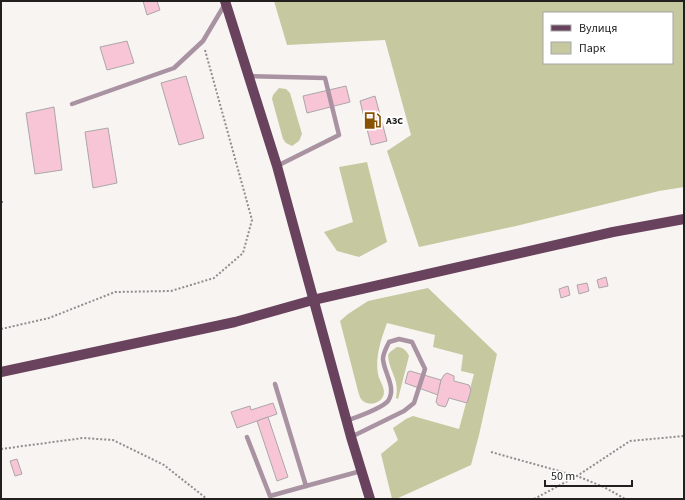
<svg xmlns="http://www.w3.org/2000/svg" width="685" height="500" viewBox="0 0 685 500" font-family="'Source Sans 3',sans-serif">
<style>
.green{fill:#c6c99f;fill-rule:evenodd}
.building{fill:#f8c5d6;stroke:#aba7a8}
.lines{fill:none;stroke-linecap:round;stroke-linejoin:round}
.path{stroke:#908d8c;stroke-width:2;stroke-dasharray:2 2;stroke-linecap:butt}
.lane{stroke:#a992a1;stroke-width:4.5}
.primary{stroke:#69425d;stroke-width:10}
.labels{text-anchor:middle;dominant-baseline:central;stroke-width:4;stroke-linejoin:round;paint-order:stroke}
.poi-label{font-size:10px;font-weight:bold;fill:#21201f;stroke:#fff;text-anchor:start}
</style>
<rect width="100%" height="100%" fill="#f7f4f2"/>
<g class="green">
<path d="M274,1H684V187L659,191L516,226L419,247L387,151L411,135L385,40L287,45ZM544,13H672V63H544Z"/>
<polygon points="279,88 286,89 290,93 302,134 299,141 292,146 286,143 283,139 272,99 273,95"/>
<polygon points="367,162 387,242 359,257 337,251 324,232 353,222 339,167"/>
<path d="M428,288L497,354L479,435L471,465L396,499H392L381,454L398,440L393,428L406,419L413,416L459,429L474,374L461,371L463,355L433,347L435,335L387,323C381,340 375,356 378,374C379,380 384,386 384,392C384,402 371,407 363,401C360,399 359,394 358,391L340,321L348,314L368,301Z"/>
<path d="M397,347C403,347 407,351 409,356L398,399L396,398C400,379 389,372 388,355L390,352Z"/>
</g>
<g class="building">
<polygon points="143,1 157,1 160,10 147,15"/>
<polygon points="127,41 134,63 107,70 100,47"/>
<polygon points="186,76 204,138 179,145 161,83"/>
<polygon points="346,86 350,102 307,113 303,96"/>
<polygon points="375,96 387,141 371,145 360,101"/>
<polygon points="54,107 62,170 35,174 26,113"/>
<polygon points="108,128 117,183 93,188 85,132"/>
<polygon points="606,277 608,286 599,288 597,280"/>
<polygon points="587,283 589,291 579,294 577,285"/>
<polygon points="568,286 570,295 561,298 559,289"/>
<polygon points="410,371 441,380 438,395 405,383 408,372"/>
<polygon points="447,373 454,376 454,381 469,385 471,390 467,403 449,398 446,406 445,407 438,405 436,402 441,380 444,375"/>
<polygon points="273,403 277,414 237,428 231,412 250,406 251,410"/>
<polygon points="268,417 288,477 277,481 257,421"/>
<polygon points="17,459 22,474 15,476 10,461"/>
</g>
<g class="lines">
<g class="path">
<polyline points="1,202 4,202"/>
<polyline points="1,329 49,318 115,292 171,291 214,278 243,253 252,220 205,50"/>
<polyline points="1,449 83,438 113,440 164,465 207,499"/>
<polyline points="491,452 577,476 604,487 625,499"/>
<polyline points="534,499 577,476 630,441 684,436"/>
</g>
<g class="lane">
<polyline points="249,76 325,78 339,135 277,166"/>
<polyline points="72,104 174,68 203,41 225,4"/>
<polyline points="275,384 306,486 361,471"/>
<path d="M346,421C357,417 381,409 388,401C397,388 384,373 383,359C383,353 387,347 389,342L399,339L412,342L425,369L414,403L404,411L351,437"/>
<polyline points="247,437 270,496 306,486"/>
</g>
<g class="primary">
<polyline points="225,1 277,166 351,437 370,499"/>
<polyline points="1,372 235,322 313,300 613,232 684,219"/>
</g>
</g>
<defs>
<symbol id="fuel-bare" viewBox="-9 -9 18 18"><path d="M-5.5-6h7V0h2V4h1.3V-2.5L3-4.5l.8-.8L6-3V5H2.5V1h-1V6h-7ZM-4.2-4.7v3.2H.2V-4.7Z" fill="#885200" stroke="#fff" stroke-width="2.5" paint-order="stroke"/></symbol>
</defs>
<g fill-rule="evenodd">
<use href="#fuel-bare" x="360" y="108" width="25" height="25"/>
</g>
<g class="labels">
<g class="poi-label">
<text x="386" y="121">АЗС</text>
</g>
</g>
<rect width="685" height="500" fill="none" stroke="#21201f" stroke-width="4"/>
<rect x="543" y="12" width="130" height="52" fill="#ffffff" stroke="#a6a6a5"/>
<rect x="551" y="25" width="20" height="6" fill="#69425d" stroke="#a6a6a5"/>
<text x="579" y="32" font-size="12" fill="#21201f">Вулиця</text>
<rect x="551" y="42" width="20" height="12" fill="#c6c99f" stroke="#a6a6a5"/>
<text x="579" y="52" font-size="12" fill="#21201f">Парк</text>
<path d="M545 480v6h87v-6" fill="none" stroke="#21201f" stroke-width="2"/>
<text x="551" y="480" font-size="12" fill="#21201f" stroke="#ffffff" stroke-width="3" paint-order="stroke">50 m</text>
</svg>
